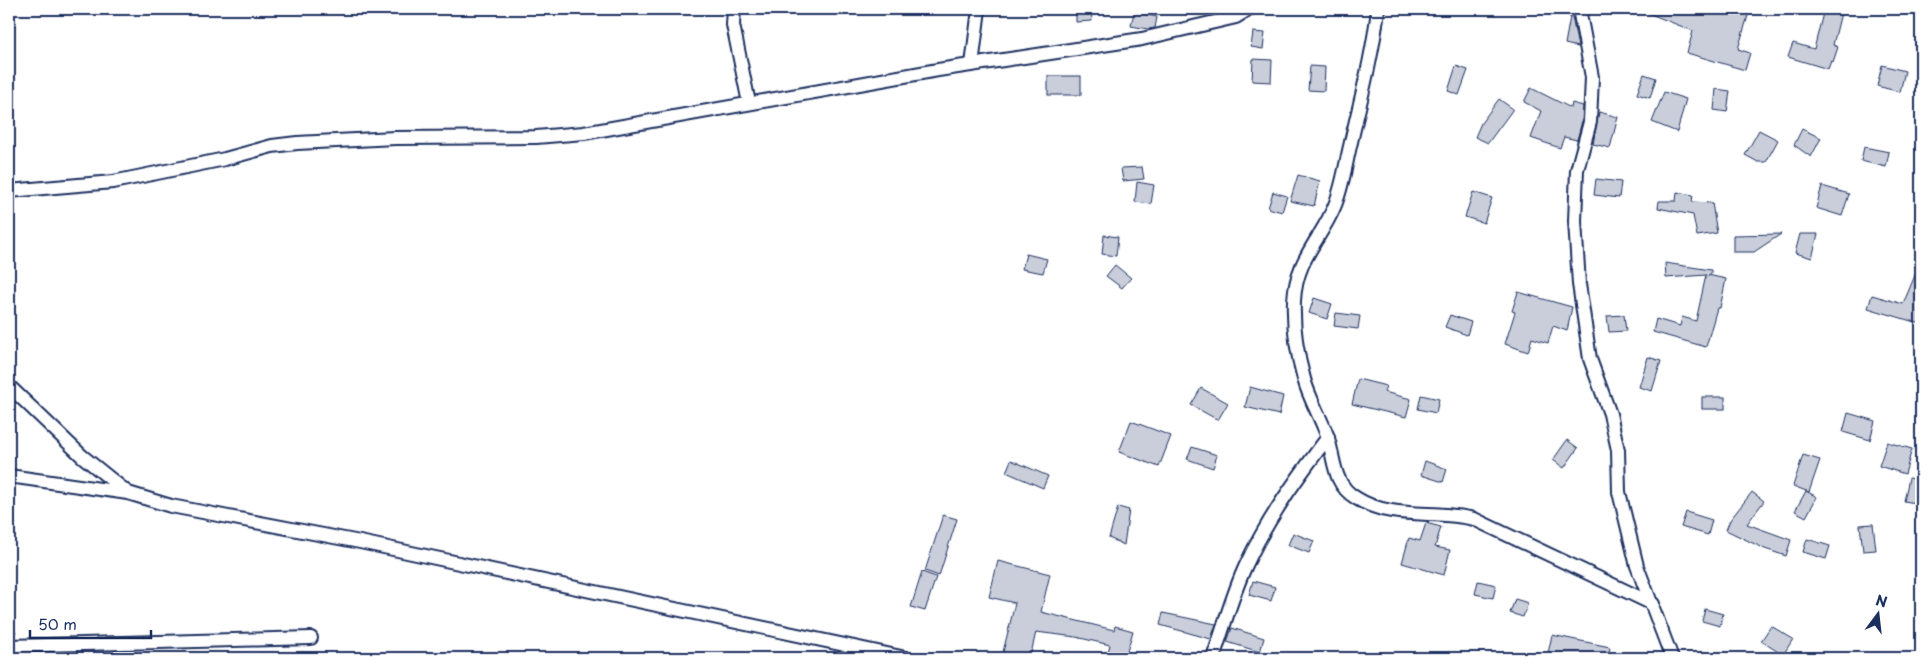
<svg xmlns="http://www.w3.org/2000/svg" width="1930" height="667" viewBox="0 0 1930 667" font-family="'Playpen Sans',sans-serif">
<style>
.building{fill:#caceda;stroke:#1b2f5e}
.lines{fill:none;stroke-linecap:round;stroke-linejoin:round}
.minor-casing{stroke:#1b2f5e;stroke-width:16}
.path{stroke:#1b2f5e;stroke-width:3;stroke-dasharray:4 4;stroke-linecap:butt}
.minor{stroke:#fff;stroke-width:12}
</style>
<rect width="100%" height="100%" fill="#fff"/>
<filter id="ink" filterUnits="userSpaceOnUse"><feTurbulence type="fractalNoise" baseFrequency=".02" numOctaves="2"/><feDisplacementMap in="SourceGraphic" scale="10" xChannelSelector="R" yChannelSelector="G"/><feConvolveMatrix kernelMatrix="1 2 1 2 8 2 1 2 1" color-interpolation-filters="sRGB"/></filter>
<g filter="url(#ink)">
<g class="building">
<polygon points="1076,9 1091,9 1092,21 1076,22"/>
<polygon points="1638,9 1750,9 1738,49 1750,53 1745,70 1687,53 1693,31"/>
<polygon points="1824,9 1842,9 1833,45 1838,47 1833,62 1831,61 1828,69 1788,57 1793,43 1814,49"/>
<polygon points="1134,12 1157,17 1155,28 1148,29 1131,26"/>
<polygon points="1570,17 1572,17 1578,47 1565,44"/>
<polygon points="1253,32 1265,33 1263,49 1251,47"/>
<polygon points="1253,59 1272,60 1271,82 1252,81"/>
<polygon points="1882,65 1905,71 1900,92 1877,86"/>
<polygon points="1310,66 1325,67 1324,91 1308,90"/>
<polygon points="1456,66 1468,70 1459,95 1448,91"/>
<polygon points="1644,74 1656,78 1650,98 1637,94"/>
<rect x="1048" y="76" width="33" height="19"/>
<polygon points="1531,88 1571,108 1572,103 1583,106 1582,121 1577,140 1564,137 1560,148 1531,138 1541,111 1524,102"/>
<polygon points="1716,89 1730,91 1727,112 1714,110"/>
<polygon points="1664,92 1686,99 1677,132 1652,122"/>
<polygon points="1499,99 1513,109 1488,143 1475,137 1481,123"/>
<polygon points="1599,112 1618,117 1610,148 1593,144"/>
<polygon points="1802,129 1821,138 1811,157 1794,145"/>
<polygon points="1759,130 1778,140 1766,162 1758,162 1745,155"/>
<polygon points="1864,147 1889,152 1886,167 1861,161"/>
<polygon points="1142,167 1144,179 1123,181 1121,168"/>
<polygon points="1298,175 1320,181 1314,206 1290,201"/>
<polygon points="1596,179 1621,182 1619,198 1594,195"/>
<polygon points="1137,182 1154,185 1151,204 1135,202"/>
<polygon points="1822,186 1849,194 1842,216 1816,208"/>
<polygon points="1273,192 1287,196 1282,212 1268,208"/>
<polygon points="1473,192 1492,198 1484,223 1465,217"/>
<polygon points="1677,192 1693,195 1692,202 1712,203 1717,233 1697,236 1693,215 1658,208 1659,201 1676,201"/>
<polygon points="1781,234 1754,252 1733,252 1733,235"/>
<polygon points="1800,234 1818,234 1812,258 1795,253"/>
<polygon points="1104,235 1118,237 1116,256 1102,254"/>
<polygon points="1026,254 1047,259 1043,273 1022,269"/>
<polygon points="1921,261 1921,324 1868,308 1872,295 1903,304"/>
<polygon points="1665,263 1711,270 1711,274 1708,275 1726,279 1720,308 1717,308 1706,347 1653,332 1656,319 1680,326 1682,317 1696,321 1706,275 1666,278"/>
<polygon points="1115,265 1131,278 1122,288 1106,276"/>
<polygon points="1518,292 1572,307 1567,331 1553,326 1548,343 1532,338 1528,352 1505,344 1515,312 1512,311"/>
<polygon points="1314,298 1332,304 1327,319 1309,313"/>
<polygon points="1336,313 1360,316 1358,329 1334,326"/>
<polygon points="1450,315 1471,322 1467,335 1445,327"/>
<polygon points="1624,315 1626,331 1609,332 1607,316"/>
<polygon points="1648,357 1661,361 1652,391 1639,387"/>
<polygon points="1358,379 1386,386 1384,392 1411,399 1406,417 1352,404"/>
<polygon points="1250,387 1283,396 1279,415 1245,407"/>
<polygon points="1201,388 1228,403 1218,420 1191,405"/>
<polygon points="1421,395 1439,399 1436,413 1418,409"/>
<rect x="1702" y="397" width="23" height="12"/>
<polygon points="1848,413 1875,421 1870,440 1843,432"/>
<polygon points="1131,421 1171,436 1159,467 1119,452"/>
<polygon points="1567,440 1578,448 1564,468 1553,460"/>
<polygon points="1887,442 1912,449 1905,474 1879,466"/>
<polygon points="1192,447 1217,455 1213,468 1187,459"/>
<polygon points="1803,455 1820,460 1809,492 1793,486"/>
<polygon points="1011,460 1048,476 1043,488 1006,472"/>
<polygon points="1425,461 1447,469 1443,482 1421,475"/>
<polygon points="1909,478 1921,480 1921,504 1904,501"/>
<polygon points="1806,491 1817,497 1806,517 1795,511"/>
<polygon points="1752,492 1764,501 1747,524 1791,540 1786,556 1765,549 1726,530 1730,520"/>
<polygon points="1118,507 1129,510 1124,545 1109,538"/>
<polygon points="1686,512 1712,520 1708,535 1681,527"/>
<polygon points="943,515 957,519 939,576 925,571"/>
<polygon points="1426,523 1441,527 1435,547 1450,550 1444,575 1402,563 1409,538 1420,541"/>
<polygon points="1873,524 1876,550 1863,551 1860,525"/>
<polygon points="1293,533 1314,541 1309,553 1288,545"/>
<polygon points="1807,539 1830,546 1826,559 1803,552"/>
<polygon points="998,561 1050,574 1041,612 1114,630 1115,626 1133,631 1125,658 1106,658 1110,645 1076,637 1036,632 1030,658 1003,652 1015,603 989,597"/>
<polygon points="922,572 936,577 925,611 911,607"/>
<polygon points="1253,581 1275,587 1271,601 1249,595"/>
<polygon points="1478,581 1496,585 1493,598 1475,594"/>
<polygon points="1515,599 1528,603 1523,617 1510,613"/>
<polygon points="1705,609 1723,614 1720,626 1702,621"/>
<polygon points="1163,613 1216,624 1211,639 1160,625"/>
<polygon points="1771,626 1793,639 1783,655 1761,641"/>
<polygon points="1232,628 1264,638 1260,652 1227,642"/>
<polygon points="1552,635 1610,647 1608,658 1547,658"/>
</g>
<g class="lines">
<defs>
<g id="minor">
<polyline points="734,9 733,25 749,103"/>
<path d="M1378,9C1373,54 1361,98 1351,142C1346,162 1343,185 1335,205C1321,240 1296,258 1294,301C1293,326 1297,354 1304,379C1309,398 1320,416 1327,435C1335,458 1332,484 1356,498C1392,521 1435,509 1474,519L1653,604"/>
<polyline points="1579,9 1592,77 1590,122 1577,170 1575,221 1579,284 1590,359 1610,414 1618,450 1619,492 1637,566 1672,658"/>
<polyline points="972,65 979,9"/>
<polyline points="9,191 113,182 225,159 272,146 297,143 395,138 536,137 584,133 938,70 1142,39 1236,17 1249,9"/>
<polyline points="9,386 82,456 128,493"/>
<polyline points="9,476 128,493 171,506 360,542 906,658"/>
<polyline points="9,646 311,638"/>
<path d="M1213,658C1224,627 1232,595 1246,565C1268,518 1297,478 1328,437"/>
</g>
</defs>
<use href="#minor" class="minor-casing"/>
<polyline class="path" points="9,623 15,633"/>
<use href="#minor" class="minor"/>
</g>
</g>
<rect width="1930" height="667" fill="none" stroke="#fff" stroke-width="30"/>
<rect x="15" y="15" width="1900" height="637" fill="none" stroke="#1b2f5e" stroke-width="2" filter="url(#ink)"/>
<g transform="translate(1878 614) rotate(15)" stroke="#ffffff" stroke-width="4" paint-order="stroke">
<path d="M0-4L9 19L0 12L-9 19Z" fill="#1b2f5e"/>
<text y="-8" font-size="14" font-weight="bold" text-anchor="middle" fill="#1b2f5e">N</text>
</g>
<path d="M30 630v8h121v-8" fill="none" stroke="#1b2f5e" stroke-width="2.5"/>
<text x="38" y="630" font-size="15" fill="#1b2f5e" stroke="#ffffff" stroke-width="4" paint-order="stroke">50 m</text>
</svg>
